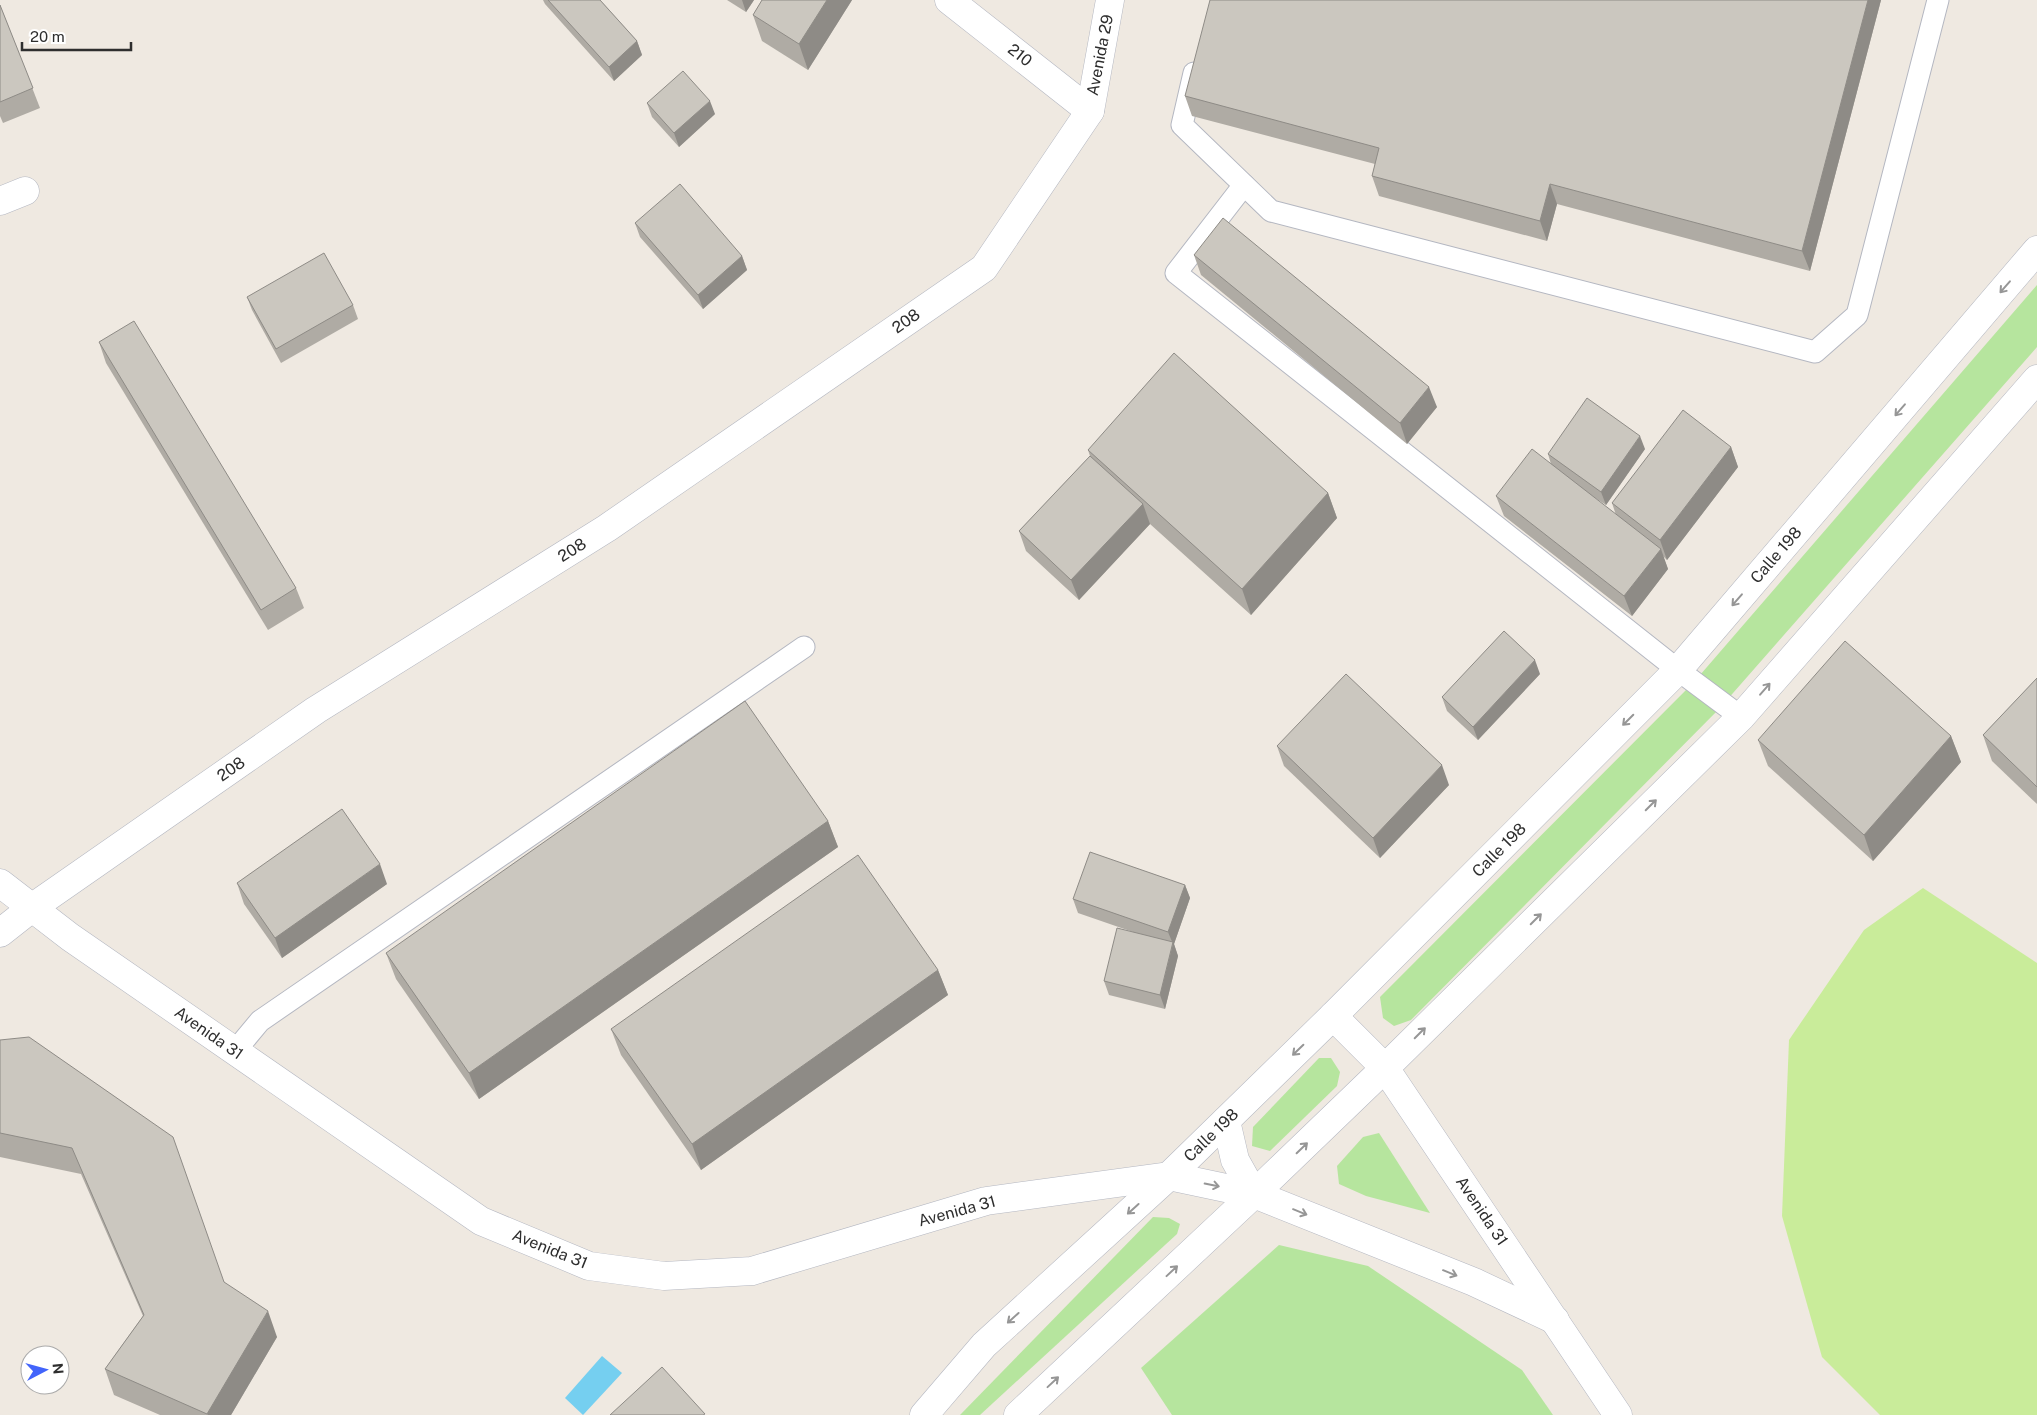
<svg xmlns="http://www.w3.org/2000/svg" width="2037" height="1415" viewBox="0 0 2037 1415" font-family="'Public Sans',sans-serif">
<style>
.green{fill:#b6e59e}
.pitch{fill:#c9ec9a}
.water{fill:#75cff0}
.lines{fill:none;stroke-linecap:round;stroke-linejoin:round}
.service-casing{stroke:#b4b7c1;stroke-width:23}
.minor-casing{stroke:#b4b7c1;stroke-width:29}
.tertiary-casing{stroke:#b4b7c1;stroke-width:29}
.secondary-casing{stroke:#b4b7c1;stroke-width:29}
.service{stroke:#fff;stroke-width:21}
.minor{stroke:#fff;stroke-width:28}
.tertiary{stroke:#fff;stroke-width:28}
.secondary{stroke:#fff;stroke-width:28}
.wall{fill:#afaba4}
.shaded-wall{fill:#8e8b86}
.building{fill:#cbc7bf;stroke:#8e8b86}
.oneway{stroke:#969696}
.labels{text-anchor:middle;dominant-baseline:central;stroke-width:4;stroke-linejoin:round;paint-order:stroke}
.street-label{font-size:16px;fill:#2e2e2e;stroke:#fff}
</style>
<rect width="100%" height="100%" fill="#efe9e1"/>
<g class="green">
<polygon points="2037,285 2037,347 1719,709 1411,1020 1394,1026 1383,1018 1380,997 1694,682"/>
<polygon points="1319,1058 1331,1058 1340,1072 1337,1086 1270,1151 1252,1146 1253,1127"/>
<polygon points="1379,1133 1430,1213 1366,1196 1339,1184 1337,1166 1363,1137"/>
<polygon points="1153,1217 1169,1218 1180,1224 1177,1234 980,1415 960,1415"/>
<polygon points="1279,1245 1368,1266 1522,1370 1553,1415 1172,1415 1141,1368"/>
</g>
<polygon class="pitch" points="1923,888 2037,963 2037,1415 1880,1415 1822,1357 1782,1216 1789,1040 1864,930"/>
<polygon class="water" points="602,1356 622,1373 583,1415 565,1398"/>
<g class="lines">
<defs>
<g id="service">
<polyline points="1194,73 1182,125 1271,211 1815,352 1857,315 1938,0"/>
<polyline points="1244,185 1176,273 1678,670 1741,717"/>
<polyline points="235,1051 260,1021 804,647"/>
</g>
<g id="minor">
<polyline points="949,0 1090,111"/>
<polyline points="0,201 25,191"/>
<polyline points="0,933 33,907 316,710 607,528 984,268 1090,111 1110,0"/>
</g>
<polyline id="tertiary" points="0,883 70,937 481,1221 589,1266 664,1276 752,1271 986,1201 1169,1176 1254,1194"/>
<g id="secondary">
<polyline points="1333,1016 1385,1068 1618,1415"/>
<polyline points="1226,1121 1235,1160 1254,1194 1474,1282 1555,1320"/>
<polyline points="924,1415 984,1345 1169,1176 1333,1016 1678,670 2037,250"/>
<polyline points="1018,1415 1254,1194 1385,1068 1741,717 2037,379"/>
</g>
</defs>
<use href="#service" class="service-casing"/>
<use href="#minor" class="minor-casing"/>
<use href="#tertiary" class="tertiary-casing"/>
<use href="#secondary" class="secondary-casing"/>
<use href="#service" class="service"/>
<use href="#minor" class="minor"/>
<use href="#tertiary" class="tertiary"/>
<use href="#secondary" class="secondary"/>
</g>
<g class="wall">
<polygon points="543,0 600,0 637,41 642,55 614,81 545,4"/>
<polygon points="727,0 754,0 746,12"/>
<polygon points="762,0 852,0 808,70 762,41 753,15"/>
<polygon points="1881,0 1810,271 1557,204 1547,241 1379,196 1372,176 1375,164 1192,116 1185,96"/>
<polygon points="0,5 40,108 3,123 0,116"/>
<polygon points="647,103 715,114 679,147 652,117"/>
<polygon points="635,223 742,256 747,270 703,309 640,237"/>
<polygon points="1194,255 1437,407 1407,444 1201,275"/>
<polygon points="247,297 353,305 358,319 281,363 252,310"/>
<polygon points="99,342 296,588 304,608 268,630 106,363"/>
<polygon points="1731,447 1738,467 1667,560 1663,556 1668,569 1632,616 1504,516 1496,496 1551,464 1548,454 1645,449 1606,505 1592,496 1616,515 1612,503"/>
<polygon points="1088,450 1328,493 1337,518 1251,615 1150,524 1079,600 1026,551 1019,531 1090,456"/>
<polygon points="1540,674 1478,740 1447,711 1442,697"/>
<polygon points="2037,678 2037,804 1992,761 1983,735"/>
<polygon points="1951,736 1961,762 1873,861 1768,766 1758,740"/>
<polygon points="1277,746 1449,785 1380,858 1284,766"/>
<polygon points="828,821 838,847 479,1099 396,979 386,953"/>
<polygon points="237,883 387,884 282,958 244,904"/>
<polygon points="1185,885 1190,898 1174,944 1178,956 1165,1009 1109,995 1104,981 1133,932 1078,913 1073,899"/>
<polygon points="938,970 948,995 701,1170 621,1055 611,1029"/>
<polygon points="0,1040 225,1283 277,1337 231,1415 160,1415 114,1395 105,1369 143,1316 81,1174 0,1157"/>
</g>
<g class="shaded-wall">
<polygon points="742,0 754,0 746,12"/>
<polygon points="827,0 852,0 808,70 799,44"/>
<polygon points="1868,0 1881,0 1810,271 1802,251"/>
<polygon points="637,41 642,55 614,81 609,67"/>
<polygon points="710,101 715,114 679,147 674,133"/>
<polygon points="1550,184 1557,204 1547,241 1540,221"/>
<polygon points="742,256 747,270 703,309 698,295"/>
<polygon points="1429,387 1437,407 1407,444 1400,423"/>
<polygon points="1640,436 1645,449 1606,505 1601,492"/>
<polygon points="1731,447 1738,467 1667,560 1660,540"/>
<polygon points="1328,493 1337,518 1251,615 1242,589"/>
<polygon points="1143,504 1150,524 1079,600 1071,580"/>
<polygon points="1661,549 1668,569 1632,616 1624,596"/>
<polygon points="1535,660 1540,674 1478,740 1473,727"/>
<polygon points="1951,736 1961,762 1873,861 1864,835"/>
<polygon points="1442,765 1449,785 1380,858 1373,838"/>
<polygon points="828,821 838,847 479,1099 469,1073"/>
<polygon points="380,864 387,884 282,958 275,938"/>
<polygon points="1185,885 1190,898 1174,944 1178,956 1165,1009 1160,995 1173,944 1168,932"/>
<polygon points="938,970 948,995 701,1170 692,1144"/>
<polygon points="268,1311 277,1337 231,1415 208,1415 207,1414"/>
</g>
<g class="building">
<polygon points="548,0 600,0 637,41 609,67"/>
<polygon points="762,0 827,0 799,44 753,15"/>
<polygon points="1210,0 1868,0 1802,251 1550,184 1540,221 1372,176 1379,148 1185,96"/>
<polygon points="0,5 33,88 0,102"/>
<polygon points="683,71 710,101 674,133 647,103"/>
<polygon points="680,184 742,256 698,295 635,223"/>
<polygon points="1223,218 1429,387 1400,423 1194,255"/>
<polygon points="324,253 353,305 276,349 247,297"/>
<polygon points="134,321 296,588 261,610 99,342"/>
<polygon points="1174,353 1328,493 1242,589 1088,450"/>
<polygon points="1587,398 1640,436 1601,492 1548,454"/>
<polygon points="1683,410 1731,447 1660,540 1612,503"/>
<polygon points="1532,449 1661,549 1624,596 1496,496"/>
<polygon points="1090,456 1143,504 1071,580 1019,531"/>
<polygon points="1504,631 1535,660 1473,727 1442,697"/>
<polygon points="1845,641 1951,736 1864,835 1758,740"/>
<polygon points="1346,674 1442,765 1373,838 1277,746"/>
<polygon points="2037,678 2037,787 1983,735"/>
<polygon points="745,701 828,821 469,1073 386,953"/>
<polygon points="342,809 380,864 275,938 237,883"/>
<polygon points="1090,852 1185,885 1168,932 1073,899"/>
<polygon points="858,855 938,970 692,1144 611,1029"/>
<polygon points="1117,928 1173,942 1160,995 1104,981"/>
<polygon points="29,1037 173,1137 224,1282 268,1311 207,1414 105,1369 144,1315 72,1148 0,1133 0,1040"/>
<polygon points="662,1367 705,1414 703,1415 610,1415"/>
</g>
<defs><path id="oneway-shaft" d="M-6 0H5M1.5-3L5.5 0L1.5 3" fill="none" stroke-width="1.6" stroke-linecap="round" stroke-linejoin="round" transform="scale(1.25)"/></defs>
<g class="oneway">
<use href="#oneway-shaft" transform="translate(2005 287) rotate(131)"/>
<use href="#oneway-shaft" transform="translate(1900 410) rotate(131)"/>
<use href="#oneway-shaft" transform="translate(1737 600) rotate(131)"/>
<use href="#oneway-shaft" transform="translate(1765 689) rotate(-49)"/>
<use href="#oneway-shaft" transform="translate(1628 720) rotate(135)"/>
<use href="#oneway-shaft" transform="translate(1651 805) rotate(-45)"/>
<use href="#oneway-shaft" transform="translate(1536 919) rotate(-45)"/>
<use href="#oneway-shaft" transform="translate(1420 1033) rotate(-45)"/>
<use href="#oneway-shaft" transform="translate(1298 1050) rotate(136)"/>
<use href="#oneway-shaft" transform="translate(1302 1148) rotate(-44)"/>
<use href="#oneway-shaft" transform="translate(1212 1185) rotate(11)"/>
<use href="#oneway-shaft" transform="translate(1133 1209) rotate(138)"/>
<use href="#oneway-shaft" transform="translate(1300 1212) rotate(22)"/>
<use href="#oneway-shaft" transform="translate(1172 1271) rotate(-43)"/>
<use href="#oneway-shaft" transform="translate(1450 1273) rotate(22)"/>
<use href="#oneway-shaft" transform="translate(1013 1318) rotate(138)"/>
<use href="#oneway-shaft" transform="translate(1053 1382) rotate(-43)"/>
</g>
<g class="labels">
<g class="street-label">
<text transform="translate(1020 55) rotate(38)">210</text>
<text transform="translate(1100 55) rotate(-79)">Avenida 29</text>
<text transform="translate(906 321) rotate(-35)">208</text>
<text transform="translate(572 550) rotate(-32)">208</text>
<text transform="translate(1776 555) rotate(-49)">Calle 198</text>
<text transform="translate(231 769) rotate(-35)">208</text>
<text transform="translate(1499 850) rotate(-45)">Calle 198</text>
<text transform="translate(209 1033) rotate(35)">Avenida 31</text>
<text transform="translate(1211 1135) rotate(-44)">Calle 198</text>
<text transform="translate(957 1211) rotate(-15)">Avenida 31</text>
<text transform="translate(1482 1211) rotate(56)">Avenida 31</text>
<text transform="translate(550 1249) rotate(22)">Avenida 31</text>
</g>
</g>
<g transform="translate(45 1370) rotate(84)"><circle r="24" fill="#ffffff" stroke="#ababab"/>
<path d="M0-4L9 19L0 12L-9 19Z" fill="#4264fb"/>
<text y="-8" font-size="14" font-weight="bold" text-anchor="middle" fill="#2e2e2e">N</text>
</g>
<path d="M22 42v8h109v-8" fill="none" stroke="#2e2e2e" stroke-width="2.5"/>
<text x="30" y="42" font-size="15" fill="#2e2e2e" stroke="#ffffff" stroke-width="4" paint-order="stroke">20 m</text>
</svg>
